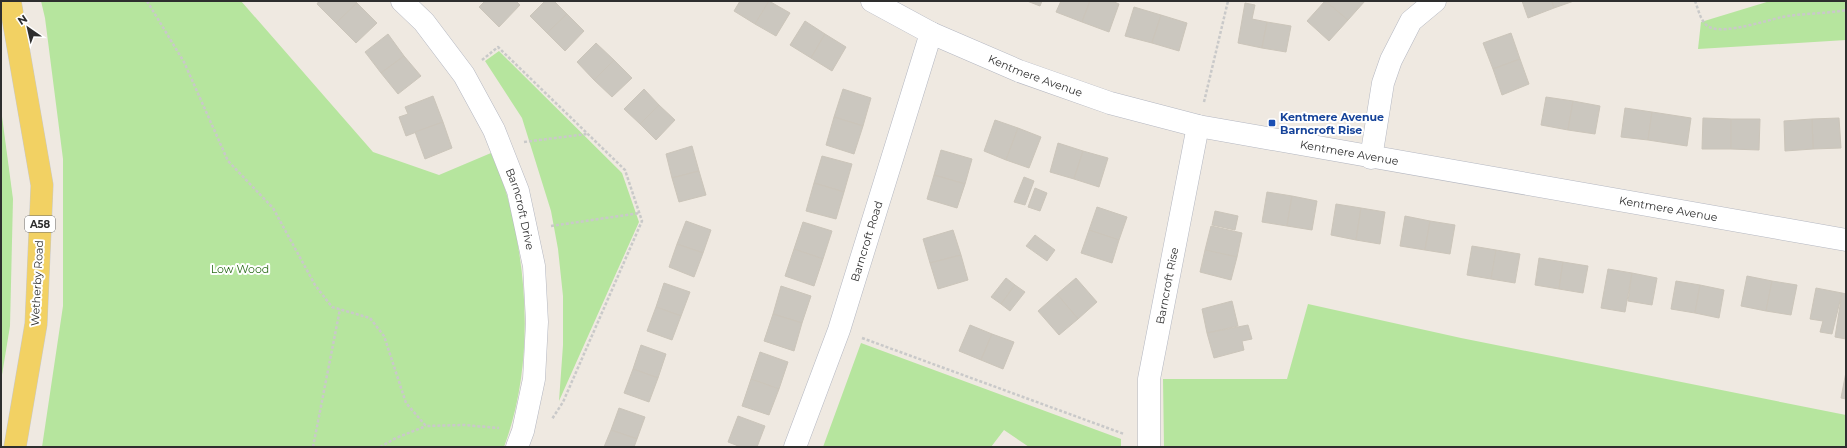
<svg xmlns="http://www.w3.org/2000/svg" width="1847" height="448" viewBox="0 0 1847 448" font-family="Montserrat,sans-serif">
<style>
.green{fill:#b6e59e}
.building{fill:#cbc7bf;stroke:#cbc5ba}
.lines{fill:none;stroke-linecap:round;stroke-linejoin:round}
.minor-casing{stroke:#b4b7c1;stroke-width:23}
.major-casing{stroke:#c9c9c9;stroke-width:23}
.path{stroke:#c9c9c9;stroke-width:2.5;stroke-dasharray:3 2;stroke-linecap:butt}
.minor{stroke:#fff;stroke-width:22}
.major{stroke:#f2d163;stroke-width:22}
.transit-dot{fill:#1a4fb4;stroke:#fff;stroke-width:1.5}
.labels{text-anchor:middle;dominant-baseline:central;stroke-width:4;stroke-linejoin:round;paint-order:stroke}
.shield{fill:#fff;stroke:#6d6d6d;stroke-width:1}
.shield-label{font-size:10px;font-weight:bold;fill:#2e2e2e}
.street-label{font-size:11px;fill:#2e2e2e;stroke:#fff}
.transit-label{font-size:11px;font-weight:bold;fill:#164399;stroke:#fff;text-anchor:start}
.park-label{font-size:11px;fill:#2c6e1b;stroke:#fff}
</style>
<rect width="100%" height="100%" fill="#efe9e1"/>
<g class="green">
<path d="M41,1H241L373,152L439,175L491,153C497,168 504,183 508,199C529,279 533,368 504,447H42L63,306V159L45,18Z"/>
<polygon points="1770,1 1846,1 1846,40 1698,49 1701,22"/>
<polygon points="499,51 622,173 639,222 559,401 563,345 563,296 558,249 551,211 522,118 485,61"/>
<polygon points="1,109 13,199 10,326 1,381"/>
<polygon points="1308,304 1461,338 1846,415 1846,447 1164,447 1163,379 1287,379"/>
<polygon points="861,343 1121,439 1121,447 1029,447 1004,430 991,447 823,447"/>
</g>
<g class="building">
<polygon points="319,1 355,1 357,3 336,23 317,4"/>
<polygon points="485,1 516,1 520,5 499,27 479,7"/>
<polygon points="545,1 554,1 567,14 547,33 530,16"/>
<polygon points="740,1 769,1 755,24 734,11"/>
<polygon points="769,1 790,13 776,36 755,24"/>
<polygon points="1027,1 1042,1 1040,6"/>
<polygon points="1061,1 1090,1 1082,22 1056,12"/>
<polygon points="1090,1 1112,1 1119,4 1109,32 1082,22"/>
<polygon points="1325,1 1348,20 1329,41 1307,21"/>
<polygon points="1326,1 1365,1 1348,20"/>
<polygon points="1522,1 1552,1 1554,8 1528,18"/>
<polygon points="1552,1 1574,1 1554,8"/>
<polygon points="357,3 377,23 356,43 336,23"/>
<polygon points="1245,3 1255,5 1252,19 1267,22 1262,48 1238,43"/>
<polygon points="1134,7 1161,15 1152,43 1125,36"/>
<polygon points="567,14 584,31 565,51 547,33"/>
<polygon points="1161,15 1187,23 1179,51 1152,43"/>
<polygon points="805,21 825,34 811,58 790,45"/>
<polygon points="1267,22 1291,26 1286,52 1262,48"/>
<polygon points="1511,33 1520,59 1493,69 1483,43"/>
<polygon points="388,34 404,56 381,73 365,52"/>
<polygon points="825,34 846,47 832,71 811,58"/>
<polygon points="596,43 614,60 594,80 577,62"/>
<polygon points="404,56 421,76 398,94 381,73"/>
<polygon points="1520,59 1529,84 1502,95 1493,69"/>
<polygon points="614,60 632,78 612,97 594,80"/>
<polygon points="644,89 659,105 640,124 624,109"/>
<polygon points="843,89 871,98 863,126 834,117"/>
<polygon points="433,96 443,122 406,136 399,117 408,114 405,107"/>
<polygon points="1546,97 1573,101 1568,130 1541,125"/>
<polygon points="1573,101 1600,106 1595,134 1568,130"/>
<polygon points="659,105 675,120 656,140 640,124"/>
<polygon points="1625,108 1652,112 1648,140 1621,137"/>
<polygon points="1652,112 1691,118 1687,146 1648,140"/>
<polygon points="834,117 863,126 854,154 826,145"/>
<polygon points="1703,118 1731,119 1731,149 1702,149"/>
<polygon points="1839,118 1841,148 1813,149 1812,119"/>
<polygon points="1731,119 1760,119 1759,150 1731,149"/>
<polygon points="1812,119 1813,149 1785,151 1784,121"/>
<polygon points="995,120 1018,128 1006,160 984,151"/>
<polygon points="443,122 452,148 425,159 415,132"/>
<polygon points="1018,128 1041,137 1029,168 1006,160"/>
<polygon points="1058,143 1083,151 1074,179 1050,172"/>
<polygon points="692,146 699,171 672,178 666,154"/>
<polygon points="941,150 972,159 965,184 934,175"/>
<polygon points="1083,151 1108,158 1099,187 1074,179"/>
<polygon points="822,156 852,164 844,192 814,183"/>
<polygon points="699,171 706,195 679,202 672,178"/>
<polygon points="934,175 965,184 957,208 927,199"/>
<polygon points="1024,177 1034,181 1025,205 1014,202"/>
<polygon points="814,183 844,192 836,219 806,211"/>
<polygon points="1035,188 1047,193 1040,211 1028,207"/>
<polygon points="1267,192 1292,196 1287,226 1262,222"/>
<polygon points="1292,196 1317,201 1312,230 1287,226"/>
<polygon points="1336,204 1361,208 1356,240 1331,235"/>
<polygon points="1097,207 1127,217 1119,240 1089,230"/>
<polygon points="1361,208 1385,212 1380,244 1356,240"/>
<polygon points="1215,211 1238,216 1235,230 1212,225"/>
<polygon points="1405,216 1430,221 1425,250 1400,246"/>
<polygon points="686,221 711,230 703,253 677,244"/>
<polygon points="1430,221 1455,225 1450,254 1425,250"/>
<polygon points="803,222 832,231 823,259 794,249"/>
<polygon points="1211,226 1242,233 1237,257 1205,250"/>
<polygon points="953,230 961,255 930,263 923,239"/>
<polygon points="1089,230 1119,240 1112,263 1081,253"/>
<polygon points="1035,235 1055,250 1047,261 1026,246"/>
<polygon points="677,244 703,253 694,277 669,267"/>
<polygon points="1472,246 1496,250 1491,279 1467,275"/>
<polygon points="794,249 823,259 814,286 785,276"/>
<polygon points="1205,250 1237,257 1231,280 1200,272"/>
<polygon points="1496,250 1520,254 1515,283 1491,279"/>
<polygon points="961,255 968,280 938,289 930,263"/>
<polygon points="1539,258 1563,262 1559,289 1535,285"/>
<polygon points="1563,262 1588,266 1583,293 1559,289"/>
<polygon points="1608,269 1632,273 1625,312 1601,308"/>
<polygon points="1632,273 1657,278 1652,305 1628,301"/>
<polygon points="1747,276 1772,281 1766,311 1741,306"/>
<polygon points="1006,278 1015,285 1001,304 991,297"/>
<polygon points="1076,278 1097,302 1078,319 1057,294"/>
<polygon points="1676,281 1700,285 1695,313 1671,309"/>
<polygon points="1772,281 1797,285 1791,315 1766,311"/>
<polygon points="664,283 690,292 681,316 656,307"/>
<polygon points="1015,285 1025,292 1010,311 1001,304"/>
<polygon points="1700,285 1724,290 1719,318 1695,313"/>
<polygon points="781,286 811,296 802,323 773,314"/>
<polygon points="1816,288 1842,293 1832,334 1820,332 1823,321 1810,319"/>
<polygon points="1842,293 1846,294 1846,339 1835,337"/>
<polygon points="1057,294 1078,319 1059,335 1038,311"/>
<polygon points="1232,301 1238,326 1207,333 1202,309"/>
<polygon points="656,307 681,316 672,340 647,331"/>
<polygon points="773,314 802,323 794,351 764,341"/>
<polygon points="970,325 992,334 981,360 959,351"/>
<polygon points="1248,325 1252,339 1242,341 1244,350 1214,358 1207,333"/>
<polygon points="992,334 1014,342 1003,369 981,360"/>
<polygon points="641,345 666,354 658,378 633,369"/>
<polygon points="760,352 788,362 779,389 751,379"/>
<polygon points="633,369 658,378 649,402 624,393"/>
<polygon points="1846,372 1846,399 1841,398"/>
<polygon points="751,379 779,389 769,415 742,406"/>
<polygon points="619,408 645,417 637,439 611,430"/>
<polygon points="738,416 765,426 757,447 741,447 728,442"/>
<polygon points="611,430 637,439 634,447 604,447"/>
</g>
<g class="lines">
<defs>
<g id="minor">
<path id="s1" d="M402,1L424,22L464,75L494,130L518,191L534,266L537,322L534,379L523,431L517,447"/>
<path id="s2" d="M872,1L931,33L1019,71L1110,103L1198,126L1846,240"/>
<polyline points="1371,158 1383,83 1391,60 1411,21 1435,1"/>
<path id="s3" d="M795,447L839,330L931,33"/>
<path id="s4" d="M1149,447V379L1198,126"/>
</g>
<polyline id="major" points="10,1 42,185 36,324 15,447"/>
</defs>
<use href="#minor" class="minor-casing"/>
<use href="#major" class="major-casing"/>
<g class="path">
<polyline points="147,1 184,62 228,161 273,208 315,285 332,307 370,318 384,336 406,403 426,426 464,425 499,428"/>
<path d="M1695,1C1699,11 1701,25 1712,28C1728,33 1765,21 1782,17C1803,13 1825,14 1846,10"/>
<polyline points="482,60 498,47 625,170 642,221 563,402 552,419"/>
<polyline points="1204,102 1228,1"/>
<polyline points="524,142 587,134"/>
<polyline points="551,226 640,213"/>
<polyline points="862,338 1124,434"/>
<polyline points="313,447 340,309"/>
<polyline points="380,447 396,438 426,426"/>
</g>
<use href="#minor" class="minor"/>
<use href="#major" class="major"/>
</g>
<rect class="transit-dot" x="1268" y="119" width="8" height="8" rx="2"/>
<g class="labels">
<rect class="shield" x="25" y="216" width="30" height="16" rx="3"/>
<g class="shield-label">
<text x="40" y="224">A58</text>
</g>
<g class="street-label">
<text stroke="none"><textPath href="#s2" startOffset="180">Kentmere Avenue</textPath></text>
<text stroke="none"><textPath href="#s2" startOffset="504">Kentmere Avenue</textPath></text>
<text stroke="none"><textPath href="#s1" startOffset="243">Barncroft Drive</textPath></text>
<text stroke="none"><textPath href="#s2" startOffset="828">Kentmere Avenue</textPath></text>
<text stroke="none"><textPath href="#s3" startOffset="218">Barncroft Road</textPath></text>
<text transform="translate(37 283) rotate(-87)">Wetherby Road</text>
<text stroke="none"><textPath href="#s4" startOffset="163">Barncroft Rise</textPath></text>
</g>
<g class="transit-label">
<text x="1280" y="117">Kentmere Avenue<tspan x="1280" dy="13">Barncroft Rise</tspan></text>
</g>
<g class="park-label">
<text x="240" y="269">Low Wood</text>
</g>
</g>
<rect width="1847" height="448" fill="none" stroke="#2e2e2e" stroke-width="4"/>
<g transform="translate(28 28) rotate(326)" stroke="#ffffff" stroke-width="3" paint-order="stroke">
<path d="M0-3L7 15L0 10L-7 15Z" fill="#2e2e2e"/>
<text y="-6" font-size="11" font-weight="bold" text-anchor="middle" fill="#2e2e2e">N</text>
</g>
</svg>
